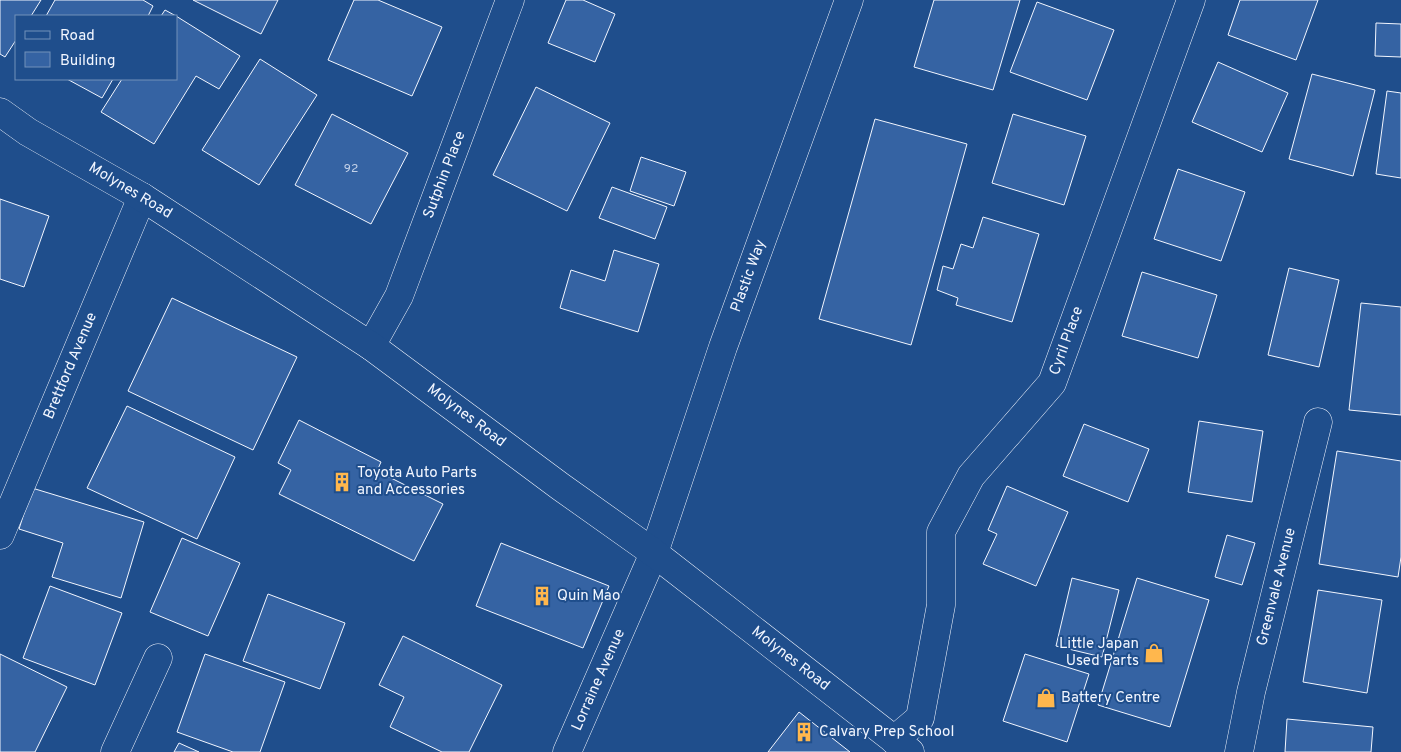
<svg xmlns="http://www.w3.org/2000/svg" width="1401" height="752" viewBox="0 0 1401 752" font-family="Overpass,sans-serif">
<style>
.building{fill:#3563a3;stroke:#f2f6ff}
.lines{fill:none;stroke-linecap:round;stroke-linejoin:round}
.minor-casing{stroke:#f2f6ff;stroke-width:29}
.secondary-casing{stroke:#f2f6ff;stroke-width:29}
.minor{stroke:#1f4e8c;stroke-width:28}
.secondary{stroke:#1f4e8c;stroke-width:28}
.labels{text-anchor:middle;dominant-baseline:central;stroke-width:4;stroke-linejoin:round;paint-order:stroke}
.number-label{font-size:12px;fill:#c3d1e8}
.street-label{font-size:15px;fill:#f2f6ff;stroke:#1f4e8c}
.poi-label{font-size:15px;fill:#f2f6ff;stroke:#1f4e8c;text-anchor:start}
</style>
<rect width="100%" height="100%" fill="#1f4e8c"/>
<g class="building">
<polygon points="0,0 41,0 31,16 16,16 16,40 5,57 0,54"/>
<polygon points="55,0 143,0 153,6 148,16 46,16"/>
<polygon points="193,0 278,0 261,34"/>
<polygon points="354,0 378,0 442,27 412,96 328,60"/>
<polygon points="566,0 583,0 615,14 595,62 548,43"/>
<polygon points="934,0 1020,0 993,90 914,67"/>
<polygon points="1240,0 1318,0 1296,60 1228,35"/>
<polygon points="1037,2 1114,30 1087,100 1010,72"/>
<polygon points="165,10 176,16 161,16"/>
<polygon points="176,16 240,56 219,89 196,76 154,144 101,112 122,79 176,79"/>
<polygon points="1376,23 1401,24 1401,57 1375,56"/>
<polygon points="260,59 317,95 259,185 202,150"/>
<polygon points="1218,62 1288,93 1262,152 1192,122"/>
<polygon points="1312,74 1375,90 1353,176 1289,159"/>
<polygon points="67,79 113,79 102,98"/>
<polygon points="536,87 610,123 567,211 493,175"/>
<polygon points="1387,91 1401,93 1401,178 1376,174"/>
<polygon points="332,114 408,153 371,224 295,185"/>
<polygon points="1013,114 1086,136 1064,205 992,183"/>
<polygon points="875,119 967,144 911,345 819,319"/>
<polygon points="641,157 686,172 674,206 630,191"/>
<polygon points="1178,169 1245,192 1221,261 1154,239"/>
<polygon points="612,187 667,207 655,239 599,218"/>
<polygon points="0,199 49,216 24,287 0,279"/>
<polygon points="983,217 1039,234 1012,322 956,305 958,298 937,290 943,266 953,269 961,244 973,248"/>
<polygon points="614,250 659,264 638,332 560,308 571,270 605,281"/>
<polygon points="1289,268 1339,280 1319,367 1268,355"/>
<polygon points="1142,272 1217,295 1198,358 1122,336"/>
<polygon points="172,298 297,357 253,450 128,391"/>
<polygon points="1361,303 1401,307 1401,415 1349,410"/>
<polygon points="127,406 235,457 197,539 87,488"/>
<polygon points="299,420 381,462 377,471 443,504 414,561 279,494 291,470 278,463"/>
<polygon points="1199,421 1263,431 1252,502 1188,492"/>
<polygon points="1084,424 1149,449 1128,502 1063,476"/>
<polygon points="1337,451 1401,461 1401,557 1398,577 1319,564"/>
<polygon points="1007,486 1068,512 1036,586 983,564 997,534 988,530"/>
<polygon points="32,488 144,522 121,598 52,577 63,543 19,529"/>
<polygon points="1227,535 1255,543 1242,585 1215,577"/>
<polygon points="182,538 240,563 208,636 150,612"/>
<polygon points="501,543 609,586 583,648 476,606"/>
<polygon points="1072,578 1119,590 1102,657 1056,646"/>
<polygon points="1137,578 1209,600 1170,727 1098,705"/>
<polygon points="50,586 122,613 95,685 23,658"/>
<polygon points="1318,590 1382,600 1367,693 1303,682"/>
<polygon points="268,594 345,623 320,689 243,661"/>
<polygon points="403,636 502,685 469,752 442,752 390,727 404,697 379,685"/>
<polygon points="0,654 67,687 35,752 0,752"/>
<polygon points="205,654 285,682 260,752 233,752 177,732"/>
<polygon points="1025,654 1089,674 1067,742 1003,721"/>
<polygon points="799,712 850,752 768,752"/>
<polygon points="1287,719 1373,727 1371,752 1285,752"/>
<polygon points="179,743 199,752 174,752"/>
</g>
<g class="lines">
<defs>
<g id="minor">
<polyline points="371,346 399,296 510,0"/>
<polyline points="0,535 142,197"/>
<polyline points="894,740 920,718 941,605 941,532 971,476 1052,383 1191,0"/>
<polyline points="115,752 158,658"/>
<polyline points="567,752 654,553 723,347 849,0"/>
<polyline points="1239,752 1251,692 1318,422"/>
</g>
<polyline id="secondary" points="0,112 28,132 142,197 371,346 561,487 654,553 910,752"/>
</defs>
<use href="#minor" class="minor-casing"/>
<use href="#secondary" class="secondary-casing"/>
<use href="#minor" class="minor"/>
<use href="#secondary" class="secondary"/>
</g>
<defs>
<symbol id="building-bare" viewBox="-9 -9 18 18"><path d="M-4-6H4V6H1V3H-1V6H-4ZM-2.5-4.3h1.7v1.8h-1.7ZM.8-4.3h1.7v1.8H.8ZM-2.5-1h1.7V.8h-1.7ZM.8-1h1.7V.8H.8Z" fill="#ffb74d" stroke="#1f4e8c" stroke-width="2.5" paint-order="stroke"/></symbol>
<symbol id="shop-bare" viewBox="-9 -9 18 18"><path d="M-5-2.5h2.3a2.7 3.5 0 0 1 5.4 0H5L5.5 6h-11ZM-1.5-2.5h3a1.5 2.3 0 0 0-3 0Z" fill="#ffb74d" stroke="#1f4e8c" stroke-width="2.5" paint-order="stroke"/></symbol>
</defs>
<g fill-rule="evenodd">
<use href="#building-bare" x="328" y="468" width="28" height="28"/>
<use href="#building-bare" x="528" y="582" width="28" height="28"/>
<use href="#shop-bare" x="1140" y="639" width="28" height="28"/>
<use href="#shop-bare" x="1032" y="684" width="28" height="28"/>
<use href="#building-bare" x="790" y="718" width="28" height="28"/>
</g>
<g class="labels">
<g class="number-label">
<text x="351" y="169">92</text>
</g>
<g class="street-label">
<text transform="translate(445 175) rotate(-69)">Sutphin Place</text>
<text transform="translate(130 191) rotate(31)">Molynes Road</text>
<text transform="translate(749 276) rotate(-70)">Plastic Way</text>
<text transform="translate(1067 341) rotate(-70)">Cyril Place</text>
<text transform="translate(71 366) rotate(-67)">Brettford Avenue</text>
<text transform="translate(466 416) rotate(37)">Molynes Road</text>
<text transform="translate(1277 587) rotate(-76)">Greenvale Avenue</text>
<text transform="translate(790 659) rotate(38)">Molynes Road</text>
<text transform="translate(599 680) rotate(-66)">Lorraine Avenue</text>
</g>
<g class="poi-label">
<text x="357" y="473">Toyota Auto Parts<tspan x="357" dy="17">and Accessories</tspan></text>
<text x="557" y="596">Quin Mao</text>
<text x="1139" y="644" text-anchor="end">Little Japan<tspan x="1139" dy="17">Used Parts</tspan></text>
<text x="1061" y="698">Battery Centre</text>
<text x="819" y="732">Calvary Prep School</text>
</g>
</g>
<rect x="15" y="15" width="162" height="65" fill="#1f4e8c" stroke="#7391ba"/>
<rect x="25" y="31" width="25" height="8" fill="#1f4e8c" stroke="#7391ba"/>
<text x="60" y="40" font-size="15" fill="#f2f6ff">Road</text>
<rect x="25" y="52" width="25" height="15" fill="#3563a3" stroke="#7391ba"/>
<text x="60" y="65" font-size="15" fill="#f2f6ff">Building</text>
</svg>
